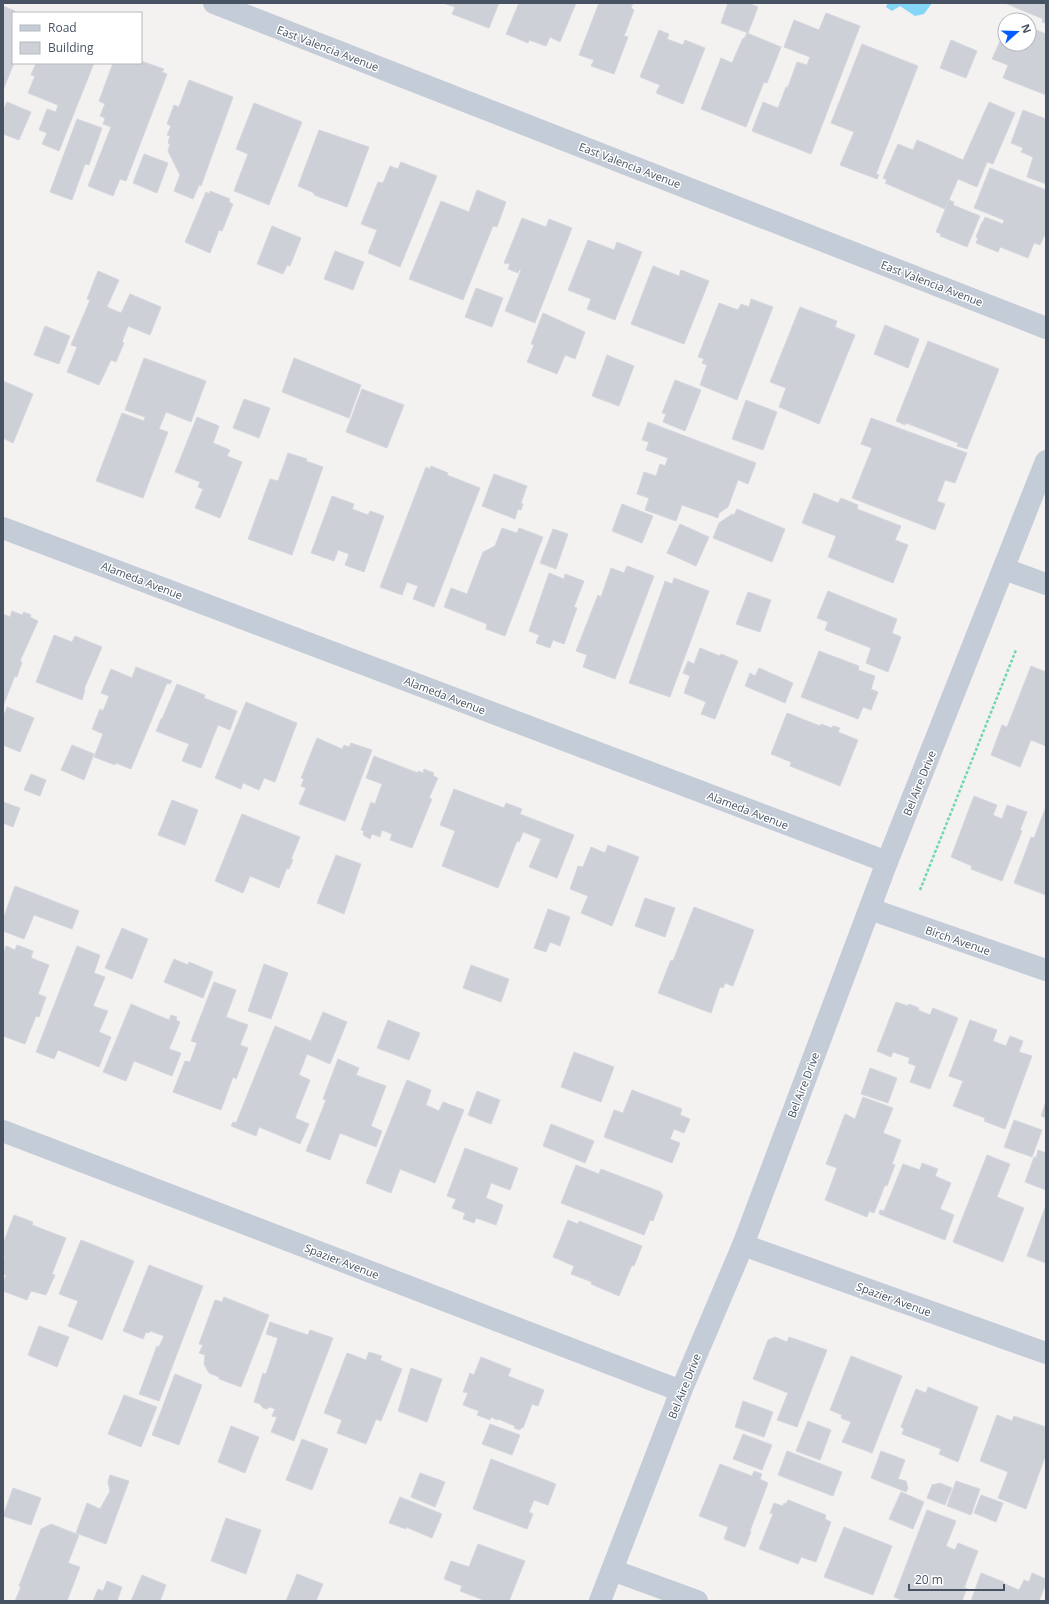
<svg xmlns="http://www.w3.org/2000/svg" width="1049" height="1604" viewBox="0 0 1049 1604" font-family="'Open Sans',sans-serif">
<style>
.water{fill:#84d7f7}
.building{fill:#cdd0d7;stroke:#d5d7de}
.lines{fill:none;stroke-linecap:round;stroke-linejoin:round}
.path{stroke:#6fd8ac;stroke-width:2.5;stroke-dasharray:3 2;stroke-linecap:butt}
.minor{stroke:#c4ccd8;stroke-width:22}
.tertiary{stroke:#c4ccd8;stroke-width:22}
.labels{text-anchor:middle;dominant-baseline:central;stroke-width:3;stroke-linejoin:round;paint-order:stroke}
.street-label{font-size:11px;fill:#475362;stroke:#fff}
</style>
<rect width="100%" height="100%" fill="#f4f1f1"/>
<polygon class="water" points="888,3 932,3 924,14 915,16 900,6 892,11 886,7"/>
<g class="building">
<polygon points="443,3 499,3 489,28 452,14 455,7"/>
<polygon points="519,3 576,3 560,42 550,37 546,46 529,40 528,43 506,34"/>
<polygon points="599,3 633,3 631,8 634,10 624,36 628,37 614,74 591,66 594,60 579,55"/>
<polygon points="728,3 748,3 758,7 748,33 721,23"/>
<polygon points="1005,3 1046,3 1046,23 1042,22 1043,19"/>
<polygon points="3,6 15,11 11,22 13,23 14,63 3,90"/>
<polygon points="826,13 860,26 811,154 752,131 763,102 778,108 786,87 788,87 797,62 807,65 810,57 784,47 794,20 819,30"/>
<polygon points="1029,27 1046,34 1046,95 1003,78 1008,65 992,59 1005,30 1005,44 1029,44"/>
<polygon points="659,30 669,34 667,39 683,45 685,40 705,48 683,104 656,93 660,85 640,77"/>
<polygon points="747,33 781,47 767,83 764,82 746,127 701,109 721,58 732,63 743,38 744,39"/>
<polygon points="951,40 977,51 966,78 940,68"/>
<polygon points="862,44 918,66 876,174 879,175 877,179 840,165 854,132 831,123"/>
<polygon points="141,61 164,69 162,72 167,74 126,181 120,179 113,196 88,186 111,127 103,124 105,118 100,116 105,104 99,101 113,63 141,63"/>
<polygon points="36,63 94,63 59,151 42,144 47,133 39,130 47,109 56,112 58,105 28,93 35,76 31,75"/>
<polygon points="189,80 233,97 201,186 199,185 193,199 174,191 180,175 168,151 170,144 168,143 170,136 167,135 171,126 167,124 174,105 179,107"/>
<polygon points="7,102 31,112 19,140 3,134 3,111"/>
<polygon points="989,102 1015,113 993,164 987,162 977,187 958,179 945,209 885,183 887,180 883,178 898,144 913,150 917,140 963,160"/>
<polygon points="254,103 302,122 269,205 234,191 248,154 236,149"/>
<polygon points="1023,110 1046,119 1046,184 1027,177 1033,157 1021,152 1023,148 1011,143"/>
<polygon points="77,119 102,128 89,165 85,164 72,200 50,192"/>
<polygon points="319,130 369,147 347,207 314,195 314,193 298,186"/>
<polygon points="144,154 168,163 157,193 133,183"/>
<polygon points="401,162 437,176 400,267 368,253 377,230 361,224 378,182 383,183 390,166 398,169"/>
<polygon points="990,168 1046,190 1046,232 1040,245 1034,243 1028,258 1000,247 998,252 976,243 978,238 976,237 982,222 983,222 985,217 1003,224 1004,220 974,208"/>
<polygon points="477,190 506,202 497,227 493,226 463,300 409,279 441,201 469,212"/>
<polygon points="210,191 230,199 229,202 233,204 222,231 219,230 210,253 185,242 206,192 209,194"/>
<polygon points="949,200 954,202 953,205 980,216 967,247 940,236 941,234 936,232"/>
<polygon points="522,218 546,227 549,219 572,228 535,323 505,311 521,270 519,270 518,273 508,269 510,264 504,263"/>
<polygon points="272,226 301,238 290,266 287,265 283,274 257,264"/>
<polygon points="588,240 614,250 617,242 642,252 615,320 587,309 591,299 568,290"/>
<polygon points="335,251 364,262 353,290 324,279"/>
<polygon points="653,266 679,276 681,270 709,281 684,344 631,324"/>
<polygon points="98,271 119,280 107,307 121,313 130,294 161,307 150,335 128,326 122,342 124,343 116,362 111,360 99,385 67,372 77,347 71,345 90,300 87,299"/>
<polygon points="476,288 503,298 492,327 465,317"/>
<polygon points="751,299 773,307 737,400 700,385 707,365 702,363 704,359 698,357 719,303 738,310 741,304 749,307"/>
<polygon points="800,307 837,321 835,327 855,335 819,424 779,407 786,388 770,382"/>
<polygon points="543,313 585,332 575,359 565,355 557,374 527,362 534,345 531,344"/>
<polygon points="885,325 919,339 908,368 874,354"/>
<polygon points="45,326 70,336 59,364 34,355"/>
<polygon points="928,341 999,369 967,449 957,446 958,443 906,423 905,425 896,421"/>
<polygon points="607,355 634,366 619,406 592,396"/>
<polygon points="144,358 206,381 191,422 166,412 159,429 168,432 143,498 96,481 122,413 144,421 145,417 125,410"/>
<polygon points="294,358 361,385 349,418 282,392"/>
<polygon points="675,380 701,390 685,431 663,422 666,414 662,413"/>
<polygon points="3,381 33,394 13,443 3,438"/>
<polygon points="362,389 404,405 387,448 346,432"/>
<polygon points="244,399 270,408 259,438 233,428"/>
<polygon points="746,400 777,412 763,450 732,439"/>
<polygon points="197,417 219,426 213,443 230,450 227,456 242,462 220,518 195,508 203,489 198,487 200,482 175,472"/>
<polygon points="871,418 967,453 955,483 945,480 937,501 945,504 935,530 852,498 872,448 861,444"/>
<polygon points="648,422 756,463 748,484 738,480 728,507 719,513 718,518 682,505 676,521 645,510 649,498 637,494 644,472 656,476 660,464 665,466 668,458 646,450 649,442 642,440"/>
<polygon points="288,453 307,459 306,461 323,467 292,555 248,539 270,479 278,481"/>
<polygon points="431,466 448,473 447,475 480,488 434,607 413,599 418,586 407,582 402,595 380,587 426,467 430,469"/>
<polygon points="494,474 527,486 521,503 523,504 521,510 518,509 515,519 482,506"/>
<polygon points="814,493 838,503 841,498 858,505 857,509 901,526 895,540 908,545 893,583 828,557 836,536 802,523"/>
<polygon points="332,496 354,504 352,509 368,515 370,511 384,516 364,572 345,565 349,554 338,550 334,561 311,553"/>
<polygon points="622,504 653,516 642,543 612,531"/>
<polygon points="737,509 785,529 772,562 713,538 719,523 732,514 734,515"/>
<polygon points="680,524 709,537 696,566 667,553"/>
<polygon points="502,528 517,533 519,528 543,537 505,636 486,629 487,624 444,607 451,588 467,594 483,552 495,546"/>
<polygon points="553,529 568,534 556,569 540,563"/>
<polygon points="627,566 654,576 615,679 583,667 587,655 576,651 598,595 601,597 611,568 624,573"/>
<polygon points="549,573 564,579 565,574 584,581 574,607 577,608 564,644 553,640 550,648 536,643 539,635 529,631"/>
<polygon points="674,578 709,591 670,697 629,683 665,581 672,584"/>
<polygon points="828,591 897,619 892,633 901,637 888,672 866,663 871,648 825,630 828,622 817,618"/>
<polygon points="748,592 771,600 760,632 736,624"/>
<polygon points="12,611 22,615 24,612 31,615 30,617 38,621 20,661 22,662 17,677 15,676 3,706 3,614 10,617"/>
<polygon points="54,635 72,642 75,636 102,647 84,689 85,690 82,700 36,682"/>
<polygon points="700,648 720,656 721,654 738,661 715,719 701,714 706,702 684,693 690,676 683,673 688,661 694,664"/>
<polygon points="819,651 859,666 858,670 875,676 871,689 878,692 871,710 863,707 858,719 801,697"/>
<polygon points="1031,666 1046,672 1046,746 1031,740 1020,767 991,755 1002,725 1007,727"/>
<polygon points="136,667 172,681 170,684 167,683 131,769 116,763 115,765 94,757 103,734 92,729 100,709 103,711 109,696 101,693 111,669 132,678"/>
<polygon points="759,668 793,683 785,703 745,686 750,673 755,676"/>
<polygon points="177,684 205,695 204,698 237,711 230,730 218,725 201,768 182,761 189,744 156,731 161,719 162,719"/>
<polygon points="246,702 297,723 275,782 264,778 259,790 243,783 241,789 215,778"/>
<polygon points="7,707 34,718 20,752 3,745 3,718"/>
<polygon points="787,713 820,726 821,724 832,728 833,726 840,728 838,732 858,740 840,786 790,766 791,762 771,754"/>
<polygon points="317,738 342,749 344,745 349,747 351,743 372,750 345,821 299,804 306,788 301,786 304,779 301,778"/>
<polygon points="72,745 94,754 84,780 61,770"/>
<polygon points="374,756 418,773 418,771 423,773 424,769 434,773 433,776 438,778 429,798 432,799 412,848 390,840 392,834 382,830 380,837 372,834 370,839 363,835 364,831 361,830 371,802 375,804 382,784 366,778"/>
<polygon points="31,774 46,780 40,796 24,790"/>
<polygon points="454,789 504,808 506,803 522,809 520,814 574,835 557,878 529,867 541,839 523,832 519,842 517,841 498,888 442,866 455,831 440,825"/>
<polygon points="974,796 997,805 993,815 1002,819 1007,805 1027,812 1020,830 1022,831 1002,881 971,869 972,866 951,857"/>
<polygon points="172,800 198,810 185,845 158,835"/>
<polygon points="3,802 20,808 13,827 3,823"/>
<polygon points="1045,809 1046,810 1046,895 1014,883 1031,837 1034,838"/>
<polygon points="242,814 300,837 291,859 293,860 289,869 287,868 279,888 250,876 243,893 215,881"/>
<polygon points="608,845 639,857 612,926 581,913 588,896 570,889 578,866 583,867 591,847 605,853"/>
<polygon points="336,855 361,864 344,914 317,903"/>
<polygon points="15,886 79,911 72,929 34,915 24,939 3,931 3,919"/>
<polygon points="645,898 675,908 665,937 635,926"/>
<polygon points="694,907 754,930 733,986 725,983 723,988 720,987 711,1013 658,993 671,960 673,961"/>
<polygon points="548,909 570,917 560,946 550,942 546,952 534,948"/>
<polygon points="122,928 148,939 132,979 105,968"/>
<polygon points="17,945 33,951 31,958 49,965 38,994 46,997 39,1017 36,1016 25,1044 3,1036 3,955 6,946 15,950"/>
<polygon points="77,946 100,955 94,973 105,977 93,1006 108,1011 99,1032 111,1037 99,1067 58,1050 54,1059 36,1052"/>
<polygon points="174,959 188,965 189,962 213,972 203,998 164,982"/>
<polygon points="264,964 288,973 271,1019 248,1011"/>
<polygon points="471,965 509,979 501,1002 463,988"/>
<polygon points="214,982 236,990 226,1017 248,1025 240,1045 248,1048 236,1079 233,1077 221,1110 173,1092 185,1061 190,1062 197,1043 191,1041"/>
<polygon points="896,1002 908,1006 909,1004 919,1008 918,1010 930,1015 933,1008 958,1018 930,1089 910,1082 916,1066 908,1063 910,1058 893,1052 891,1057 877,1051"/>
<polygon points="131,1004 169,1020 171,1015 177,1017 176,1020 180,1022 169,1049 181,1053 172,1076 134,1061 126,1081 103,1072"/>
<polygon points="323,1012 347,1022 330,1064 307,1054 299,1075 310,1080 295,1118 309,1124 300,1144 259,1127 256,1136 231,1126 233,1122 236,1123 275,1026 311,1041"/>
<polygon points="388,1020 420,1033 409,1060 377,1048"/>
<polygon points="970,1020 997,1030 993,1041 1006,1046 1010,1036 1023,1041 1019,1052 1032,1056 1005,1129 984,1121 985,1118 953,1106 963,1081 949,1076"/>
<polygon points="574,1052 614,1067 601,1102 561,1087"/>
<polygon points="338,1059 359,1068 356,1075 386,1086 371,1126 382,1131 376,1147 340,1133 330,1160 306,1151 326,1100 323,1099"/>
<polygon points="870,1068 897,1078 888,1103 861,1094"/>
<polygon points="407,1080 431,1090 426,1105 439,1111 443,1102 464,1110 435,1183 400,1169 391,1193 366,1183"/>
<polygon points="632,1090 682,1109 680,1115 690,1119 684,1133 674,1129 670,1139 680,1143 672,1163 604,1137 614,1110 623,1113"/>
<polygon points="477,1091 500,1100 491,1124 468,1115"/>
<polygon points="863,1097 893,1108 883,1133 901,1140 892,1164 895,1165 887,1186 885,1185 874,1213 869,1211 867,1217 825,1200 837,1168 826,1164 845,1114 855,1119"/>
<polygon points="1046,1101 1046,1118 1041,1116"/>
<polygon points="1014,1120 1042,1130 1032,1157 1004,1147"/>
<polygon points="551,1124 594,1141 585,1163 543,1146"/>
<polygon points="465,1148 518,1168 510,1190 491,1183 486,1198 503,1205 496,1225 476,1218 474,1223 463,1219 465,1213 452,1208 456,1199 447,1196"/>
<polygon points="1038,1150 1046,1153 1046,1190 1025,1182 1034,1157 1036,1158"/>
<polygon points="987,1155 1010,1164 997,1197 1024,1208 1003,1262 953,1242"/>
<polygon points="922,1163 938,1169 935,1176 951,1183 940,1209 954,1215 945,1240 879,1214 880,1210 884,1211 903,1164 920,1170"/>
<polygon points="576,1165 599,1174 601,1169 661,1192 661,1194 663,1195 653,1221 650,1220 644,1235 561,1203"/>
<polygon points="1046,1205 1046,1263 1027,1256"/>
<polygon points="14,1215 33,1222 32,1225 66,1238 52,1274 55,1275 46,1295 31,1291 27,1300 3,1291 3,1283 6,1275 3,1274 3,1262 5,1257 3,1256 3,1244"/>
<polygon points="568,1220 578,1224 579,1221 642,1246 634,1266 632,1265 619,1296 591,1284 592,1282 571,1274 574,1266 553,1257"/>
<polygon points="81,1240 134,1261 102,1340 68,1326 78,1301 59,1294"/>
<polygon points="149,1265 203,1286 159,1401 139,1394 157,1346 159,1347 164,1336 150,1331 149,1333 146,1332 143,1339 123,1331"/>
<polygon points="224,1297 269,1315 241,1387 219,1379 219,1377 209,1373 204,1364 205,1355 199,1353 203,1345 199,1344 215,1300 222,1302"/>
<polygon points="270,1322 308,1335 310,1330 333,1338 294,1441 271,1432 277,1417 272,1416 275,1409 270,1407 267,1409 263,1408 260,1404 254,1402 263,1373 266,1374 278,1338 266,1334"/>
<polygon points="39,1326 69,1337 57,1367 28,1355"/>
<polygon points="775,1337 787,1342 789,1337 827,1350 797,1427 777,1420 788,1393 753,1379 768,1340"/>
<polygon points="369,1352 382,1356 380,1360 402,1369 381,1421 376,1419 366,1444 337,1433 342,1420 324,1413 347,1353 366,1360"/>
<polygon points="851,1356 902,1376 872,1453 842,1442 851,1422 841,1418 842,1415 830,1410"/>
<polygon points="481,1357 511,1369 508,1376 544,1390 538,1406 532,1404 523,1428 522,1427 520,1430 514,1428 515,1426 498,1419 497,1420 491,1417 490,1420 477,1415 479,1411 463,1405 468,1393 463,1392 470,1373 474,1375"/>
<polygon points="411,1368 442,1379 427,1422 398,1411"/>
<polygon points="175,1374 202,1385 179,1445 152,1435"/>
<polygon points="928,1387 978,1407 958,1462 939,1454 941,1449 902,1434 904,1429 901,1427 916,1389 926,1393"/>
<polygon points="124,1395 157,1407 141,1447 108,1434"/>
<polygon points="743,1401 773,1412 764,1437 735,1427"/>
<polygon points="997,1415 1012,1421 1014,1416 1046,1427 1046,1454 1026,1509 998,1498 1008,1472 980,1461"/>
<polygon points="808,1421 831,1430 820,1460 796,1451"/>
<polygon points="490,1424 520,1435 512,1455 482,1444"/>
<polygon points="231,1426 259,1437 245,1473 218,1462"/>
<polygon points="743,1434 772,1445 762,1470 733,1459"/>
<polygon points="302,1439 328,1449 312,1490 286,1480"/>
<polygon points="787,1451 842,1472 833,1496 778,1475"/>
<polygon points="881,1451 905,1460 898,1479 906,1481 908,1488 906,1492 871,1478"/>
<polygon points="491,1459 556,1484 548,1505 534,1500 529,1512 533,1514 527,1529 473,1509"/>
<polygon points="720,1464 752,1476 754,1471 762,1474 760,1479 768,1483 750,1531 751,1532 745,1547 724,1539 728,1527 699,1516"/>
<polygon points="420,1473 445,1482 435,1507 411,1497"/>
<polygon points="110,1475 129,1481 106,1544 76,1533 87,1503 100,1509 110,1491 108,1482"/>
<polygon points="956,1481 980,1489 971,1515 947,1506"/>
<polygon points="940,1483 952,1488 945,1505 927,1498 932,1485"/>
<polygon points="13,1488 41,1498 31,1525 3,1516"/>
<polygon points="901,1492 924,1502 913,1529 889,1519"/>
<polygon points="981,1495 1003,1503 996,1522 974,1513"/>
<polygon points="400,1497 442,1514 432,1538 406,1527 406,1529 389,1523"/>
<polygon points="788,1500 826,1515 825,1519 831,1522 816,1562 801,1557 798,1564 759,1549 773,1514 770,1513 774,1503 783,1506 784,1503 786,1504"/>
<polygon points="927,1510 956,1521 946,1546 955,1550 958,1543 978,1551 964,1588 967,1588 962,1601 916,1600 904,1601 894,1597"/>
<polygon points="226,1518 261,1530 246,1574 211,1561"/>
<polygon points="51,1524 79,1535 68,1563 80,1567 67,1601 15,1601 21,1587 19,1586 41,1529"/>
<polygon points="844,1527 892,1546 873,1595 824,1577"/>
<polygon points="478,1544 525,1561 509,1601 486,1601 460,1591 462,1586 444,1579 451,1561 469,1567"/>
<polygon points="981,1573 1004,1582 1003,1583 1019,1590 1024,1580 1029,1582 1032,1573 1046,1579 1046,1583 1039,1601 971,1601"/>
<polygon points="297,1574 323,1584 316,1601 286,1601"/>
<polygon points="142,1575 166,1585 160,1601 131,1601"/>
<polygon points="107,1581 122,1587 117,1601 93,1601 98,1589 103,1591"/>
</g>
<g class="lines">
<polyline class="path" points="920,890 1016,650"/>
<g class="minor">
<polyline points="214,3 1046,328"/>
<polyline points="1004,569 1046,584"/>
<polyline points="870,909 1046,970"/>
<polyline points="3,1131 681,1391"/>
<polyline points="743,1245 1046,1353"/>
<polyline points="612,1570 697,1601"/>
<polyline points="600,1601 681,1391 743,1245 887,862 1046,461"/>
</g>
<polyline class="tertiary" points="3,528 887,862"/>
</g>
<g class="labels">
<g class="street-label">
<text transform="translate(328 48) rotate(21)">East Valencia Avenue</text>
<text transform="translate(630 165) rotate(21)">East Valencia Avenue</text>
<text transform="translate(932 283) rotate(21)">East Valencia Avenue</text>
<text transform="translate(142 580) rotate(21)">Alameda Avenue</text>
<text transform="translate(445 695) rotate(21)">Alameda Avenue</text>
<text transform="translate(919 783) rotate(-68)">Bel Aire Drive</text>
<text transform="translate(748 810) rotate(21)">Alameda Avenue</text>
<text transform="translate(958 940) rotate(19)">Birch Avenue</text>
<text transform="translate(803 1085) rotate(-69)">Bel Aire Drive</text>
<text transform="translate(342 1261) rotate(21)">Spazier Avenue</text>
<text transform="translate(894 1299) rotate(20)">Spazier Avenue</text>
<text transform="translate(684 1386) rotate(-68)">Bel Aire Drive</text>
</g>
</g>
<rect width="1049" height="1604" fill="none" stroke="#475362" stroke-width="8"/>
<rect x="12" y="12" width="130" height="52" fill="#ffffff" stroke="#b5bac0"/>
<rect x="20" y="25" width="20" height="6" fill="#c4ccd8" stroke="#b5bac0"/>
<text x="48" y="32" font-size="12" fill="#475362">Road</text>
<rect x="20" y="42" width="20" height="12" fill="#cdd0d7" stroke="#b5bac0"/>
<text x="48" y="52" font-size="12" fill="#475362">Building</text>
<g transform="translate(1017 32) rotate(70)"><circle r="19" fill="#ffffff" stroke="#b5bac0"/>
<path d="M0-3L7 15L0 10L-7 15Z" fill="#035dfc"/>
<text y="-6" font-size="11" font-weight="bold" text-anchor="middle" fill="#475362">N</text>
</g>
<path d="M909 1584v6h95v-6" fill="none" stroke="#475362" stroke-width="2"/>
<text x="915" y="1584" font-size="12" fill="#475362" stroke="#ffffff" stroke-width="3" paint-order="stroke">20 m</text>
</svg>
